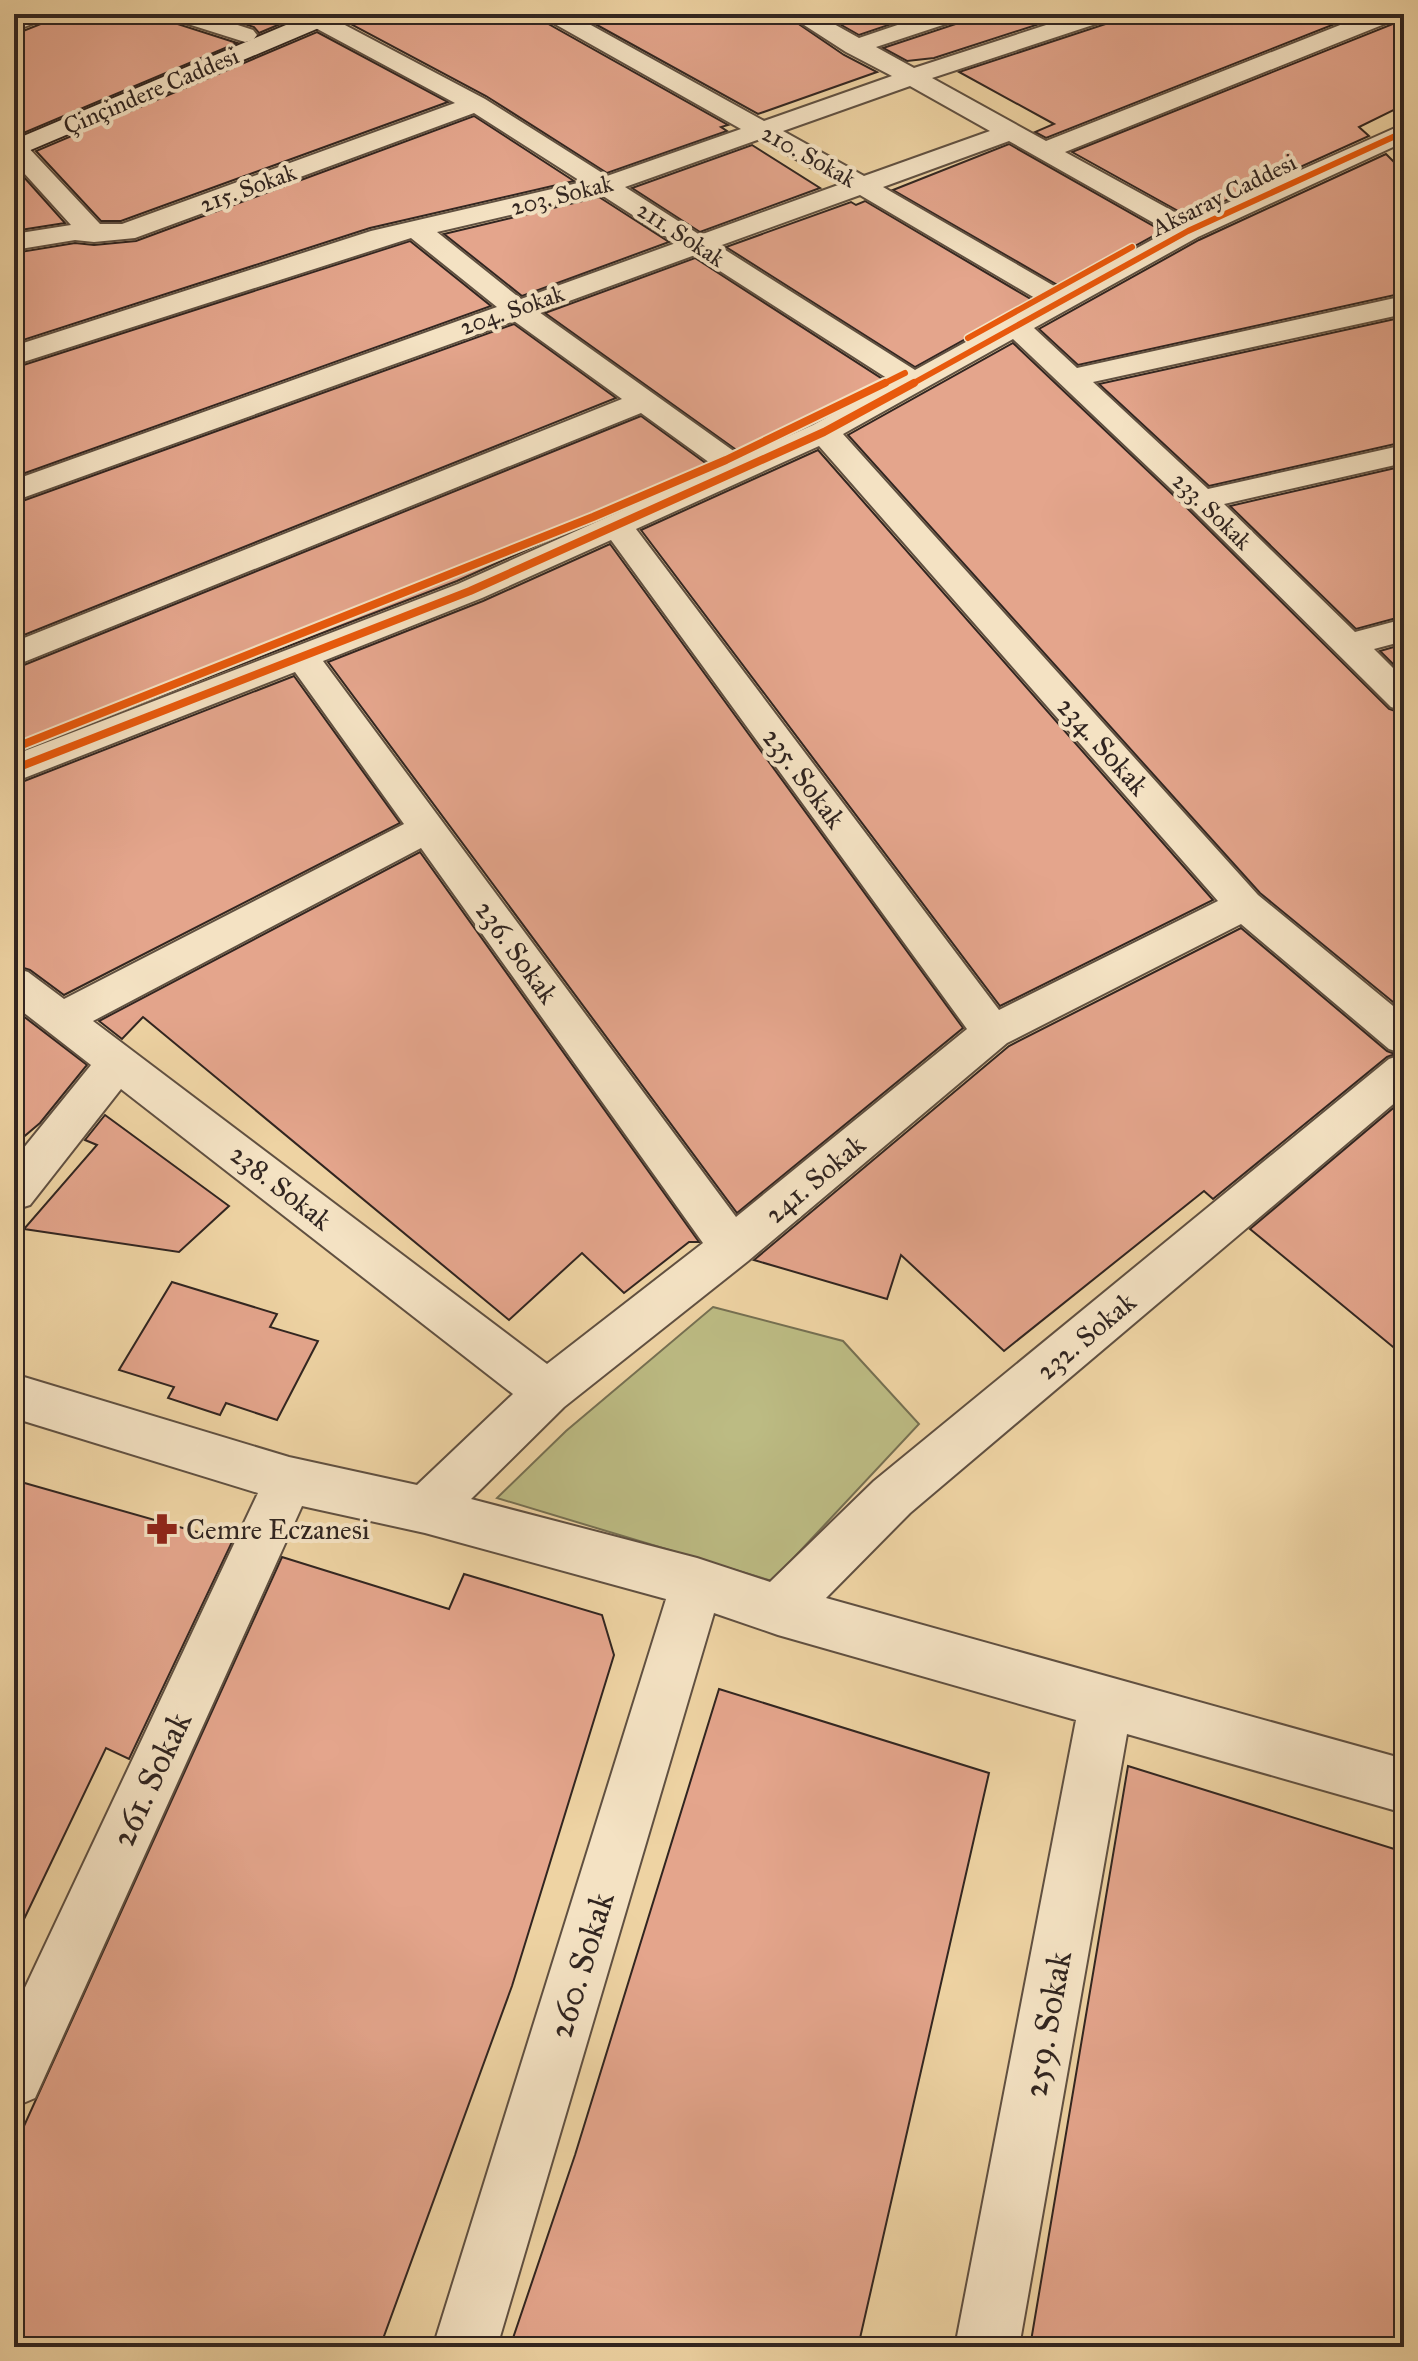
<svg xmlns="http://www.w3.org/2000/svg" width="1418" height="2361" viewBox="0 0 1418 2361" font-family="'IM FELL Great Primer',serif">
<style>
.green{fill:#bcbb83;stroke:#767052;stroke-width:2}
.building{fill:#e4a58c;stroke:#312520;stroke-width:2}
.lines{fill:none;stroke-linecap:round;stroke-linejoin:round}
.minor-casing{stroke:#605041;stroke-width:4}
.secondary-casing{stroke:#312520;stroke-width:4}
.minor{fill:#f4e2c3;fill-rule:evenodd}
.secondary{fill:#f4e2c3;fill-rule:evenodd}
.cycleway-far1-casing{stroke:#f4e2c3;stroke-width:9}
.cycleway-casing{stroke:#f4e2c3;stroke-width:12}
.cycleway-far1{stroke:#e8590c;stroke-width:6}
.cycleway{stroke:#e8590c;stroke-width:8}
.labels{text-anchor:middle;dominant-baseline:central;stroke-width:8;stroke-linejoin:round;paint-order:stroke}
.far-street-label{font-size:24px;fill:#312520;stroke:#f4e2c3}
.street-label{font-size:28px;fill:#312520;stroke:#f4e2c3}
.poi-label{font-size:28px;fill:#312520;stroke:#f4e2c3;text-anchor:start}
.near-street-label{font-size:34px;fill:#312520;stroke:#f4e2c3}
</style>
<rect width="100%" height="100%" fill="#eed3a3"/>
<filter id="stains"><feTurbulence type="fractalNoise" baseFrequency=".0025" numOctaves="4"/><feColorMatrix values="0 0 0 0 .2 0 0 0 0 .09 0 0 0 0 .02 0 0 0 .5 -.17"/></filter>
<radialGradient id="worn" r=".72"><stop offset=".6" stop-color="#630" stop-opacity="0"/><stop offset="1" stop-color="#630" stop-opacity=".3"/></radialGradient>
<polygon class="green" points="713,1307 843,1341 919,1424 772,1581 497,1498 566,1431"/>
<g class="building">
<polygon points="52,14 165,14 171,22 237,43 14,137 14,39 22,43 23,31 46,22"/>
<polygon points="214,14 304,14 259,33 254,27"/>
<polygon points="347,14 539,14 545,22 728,125 721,127 727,131 607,173 486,96 343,20"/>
<polygon points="577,14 784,14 844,55 877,72 758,114"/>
<polygon points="822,14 921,14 859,35"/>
<polygon points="968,14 1070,14 934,58 907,61 883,48 962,22"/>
<polygon points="1118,14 1360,14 1046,138 1035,132 1054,124 959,72 1112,22"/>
<polygon points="1404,14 1404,105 1359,127 1369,136 1189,217 1072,152 1398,22"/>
<polygon points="317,32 448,102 121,221 101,221 36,151"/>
<polygon points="474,116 574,181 370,228 14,343 14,253 75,243 94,245 136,241"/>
<polygon points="1009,144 1162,231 1061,287 893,190"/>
<polygon points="752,145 820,188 700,232 632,188"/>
<polygon points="1386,154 1404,172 1404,293 1078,365 1039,329 1199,240"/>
<polygon points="14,166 65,223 14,231"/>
<polygon points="599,197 669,242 522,296 444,234"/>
<polygon points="865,201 1034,301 915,367 726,247 851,202 856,205"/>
<polygon points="410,241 491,306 14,477 14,368"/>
<polygon points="695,258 887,382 812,422 742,454 545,313"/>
<polygon points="1404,317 1404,442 1209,486 1099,384"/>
<polygon points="514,324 616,398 14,639 14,504"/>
<polygon points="1013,343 1188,509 1389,709 1404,714 1404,1011 1260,893 848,435"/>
<polygon points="641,416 711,467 457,581 14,752 14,669"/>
<polygon points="818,450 1213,900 1000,1006 641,530"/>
<polygon points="1404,466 1404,616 1356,629 1230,506"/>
<polygon points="610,544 963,1028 737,1213 328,662 483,601"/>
<polygon points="1404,644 1404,675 1380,651"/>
<polygon points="294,676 400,823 64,995 30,970 14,965 14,785"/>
<polygon points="420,852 699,1242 689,1242 624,1293 582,1253 509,1320 143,1017 122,1039 99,1021"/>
<polygon points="1241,928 1387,1051 1395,1054 1387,1057 1213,1199 1204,1191 1004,1351 901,1255 887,1299 754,1260 1009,1046"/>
<polygon points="14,1009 87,1065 40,1123 14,1145"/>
<polygon points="1404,1099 1404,1356 1250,1229"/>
<polygon points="105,1115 229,1206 179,1252 24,1229 97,1145 85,1140"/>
<polygon points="172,1282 277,1314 270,1327 318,1341 277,1420 226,1403 220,1415 168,1398 174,1387 119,1370"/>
<polygon points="14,1480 232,1542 129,1759 106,1748 14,1940"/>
<polygon points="282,1557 449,1609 464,1574 602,1615 614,1655 512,1986 380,2347 14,2347 14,2148"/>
<polygon points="719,1689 989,1773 858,2347 510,2347 575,2155"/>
<polygon points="1128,1766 1404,1852 1404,2347 1030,2347"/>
</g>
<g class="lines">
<defs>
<g id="minor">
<polygon points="17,14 49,14 45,19 14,31 14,15"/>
<polygon points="168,14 204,14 253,30 257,35 253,40 245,42 172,19"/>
<path d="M314,14L326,15L485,99L607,176L741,129L546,19L542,14H571L764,121L892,76L846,52L787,14H816L859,38L930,14H965L961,19L876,47L914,68L1080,14H1115L1111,19L932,78L1046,141L1368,14H1401L1397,19L1065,152L1189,220L1404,124V142L1198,237L1034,328L1077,368L1404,296V314L1093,382L1208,489L1404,445V463L1224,504L1355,632L1404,619V641L1374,649L1404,679V711L1391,707L1190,507L1013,339L843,434L1258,895L1404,1015V1054L1389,1049L1241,924L1007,1043L748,1261L564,1407L471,1499L697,1558L770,1582L874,1481L1389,1059L1404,1054V1095L910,1513L826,1598L1404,1759V1813L1127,1734L1019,2347H955L1076,1720L778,1635L714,1613L497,2347H433L666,1599L425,1533L302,1506L35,2098L14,2107V2011L258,1493L14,1418V1374L289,1457L417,1485L513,1394L121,1089L30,1205L14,1210V1160L91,1065L14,1005V968L28,972L64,999L404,824L295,672L14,782V755L458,584L717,468L641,413L14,666V642L622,399L514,321L14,501V480L497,307L411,238L14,365V346L371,231L582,182L474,113L135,238L94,242L75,240L14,250V234L71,225L14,162V141L24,143L100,224H122L455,103L310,25L306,20ZM910,86L990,131L864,176L783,131ZM760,139L841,184L700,235L625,187ZM1009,141L1168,231L1061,290L883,187ZM600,194L676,243L521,299L437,232ZM860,195L1040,301L915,370L719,246ZM695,255L893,382L813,425L742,457L539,312ZM819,446L1218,901L999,1010L636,529ZM611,540L967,1029L736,1217L323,661L482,598ZM421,848L703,1243L547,1364L93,1021Z"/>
</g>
<polygon id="secondary" points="312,14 344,14 340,19 14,157 14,140"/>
</defs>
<use href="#minor" class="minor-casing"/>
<use href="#secondary" class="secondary-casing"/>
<use href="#minor" class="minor"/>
<use href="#secondary" class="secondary"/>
<defs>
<g id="cycleway-far1">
<polyline points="968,338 1132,247"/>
<polyline points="881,385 905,373"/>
<polyline points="910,385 1188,231 1404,132"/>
</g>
<g id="cycleway">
<polyline points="14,748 593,517 726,460 885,383"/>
<polyline points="14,769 470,591 824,432 914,383"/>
</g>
</defs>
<use href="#cycleway-far1" class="cycleway-far1-casing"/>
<use href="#cycleway" class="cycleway-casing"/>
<use href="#cycleway-far1" class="cycleway-far1"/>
<use href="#cycleway" class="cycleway"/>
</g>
<defs>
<symbol id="pharmacy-bare" viewBox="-9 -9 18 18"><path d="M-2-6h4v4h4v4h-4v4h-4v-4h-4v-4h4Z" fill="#8f2418" stroke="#f4e2c3" stroke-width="2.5" paint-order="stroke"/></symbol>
</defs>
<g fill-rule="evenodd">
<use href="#pharmacy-bare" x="140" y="1507" width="44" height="44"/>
</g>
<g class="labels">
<g class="far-street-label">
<text transform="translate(151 91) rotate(-23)">Çinçindere Caddesi</text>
<text transform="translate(809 156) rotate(29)">210. Sokak</text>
<text transform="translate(248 188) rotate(-20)">215. Sokak</text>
<text transform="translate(562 195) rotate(-14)">203. Sokak</text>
<text transform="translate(1224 195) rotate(-26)">Aksaray Caddesi</text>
<text transform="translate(681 234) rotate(33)">211. Sokak</text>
<text transform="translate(512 310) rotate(-19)">204. Sokak</text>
<text transform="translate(1212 511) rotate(44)">233. Sokak</text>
</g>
<g class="street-label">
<text transform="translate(1103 746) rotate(48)">234. Sokak</text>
<text transform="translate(804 778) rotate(53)">235. Sokak</text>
<text transform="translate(517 952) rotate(54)">236. Sokak</text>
<text transform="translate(815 1179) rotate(-40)">241. Sokak</text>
<text transform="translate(281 1187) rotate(38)">238. Sokak</text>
<text transform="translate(1086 1336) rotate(-40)">232. Sokak</text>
</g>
<g class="poi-label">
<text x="186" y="1529">Cemre Eczanesi</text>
</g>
<g class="near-street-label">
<text transform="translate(151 1779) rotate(-65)">261. Sokak</text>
<text transform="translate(581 1965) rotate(-73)">260. Sokak</text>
<text transform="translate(1047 2024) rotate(-80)">259. Sokak</text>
</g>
</g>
<rect width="1418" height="2361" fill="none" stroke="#eed3a3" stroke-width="48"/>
<rect x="16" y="16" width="1386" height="2329" fill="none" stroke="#312520" stroke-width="4"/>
<rect x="24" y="24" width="1370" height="2313" fill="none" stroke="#312520" stroke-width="2"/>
<rect width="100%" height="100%" filter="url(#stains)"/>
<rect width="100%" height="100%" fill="url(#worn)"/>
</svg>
